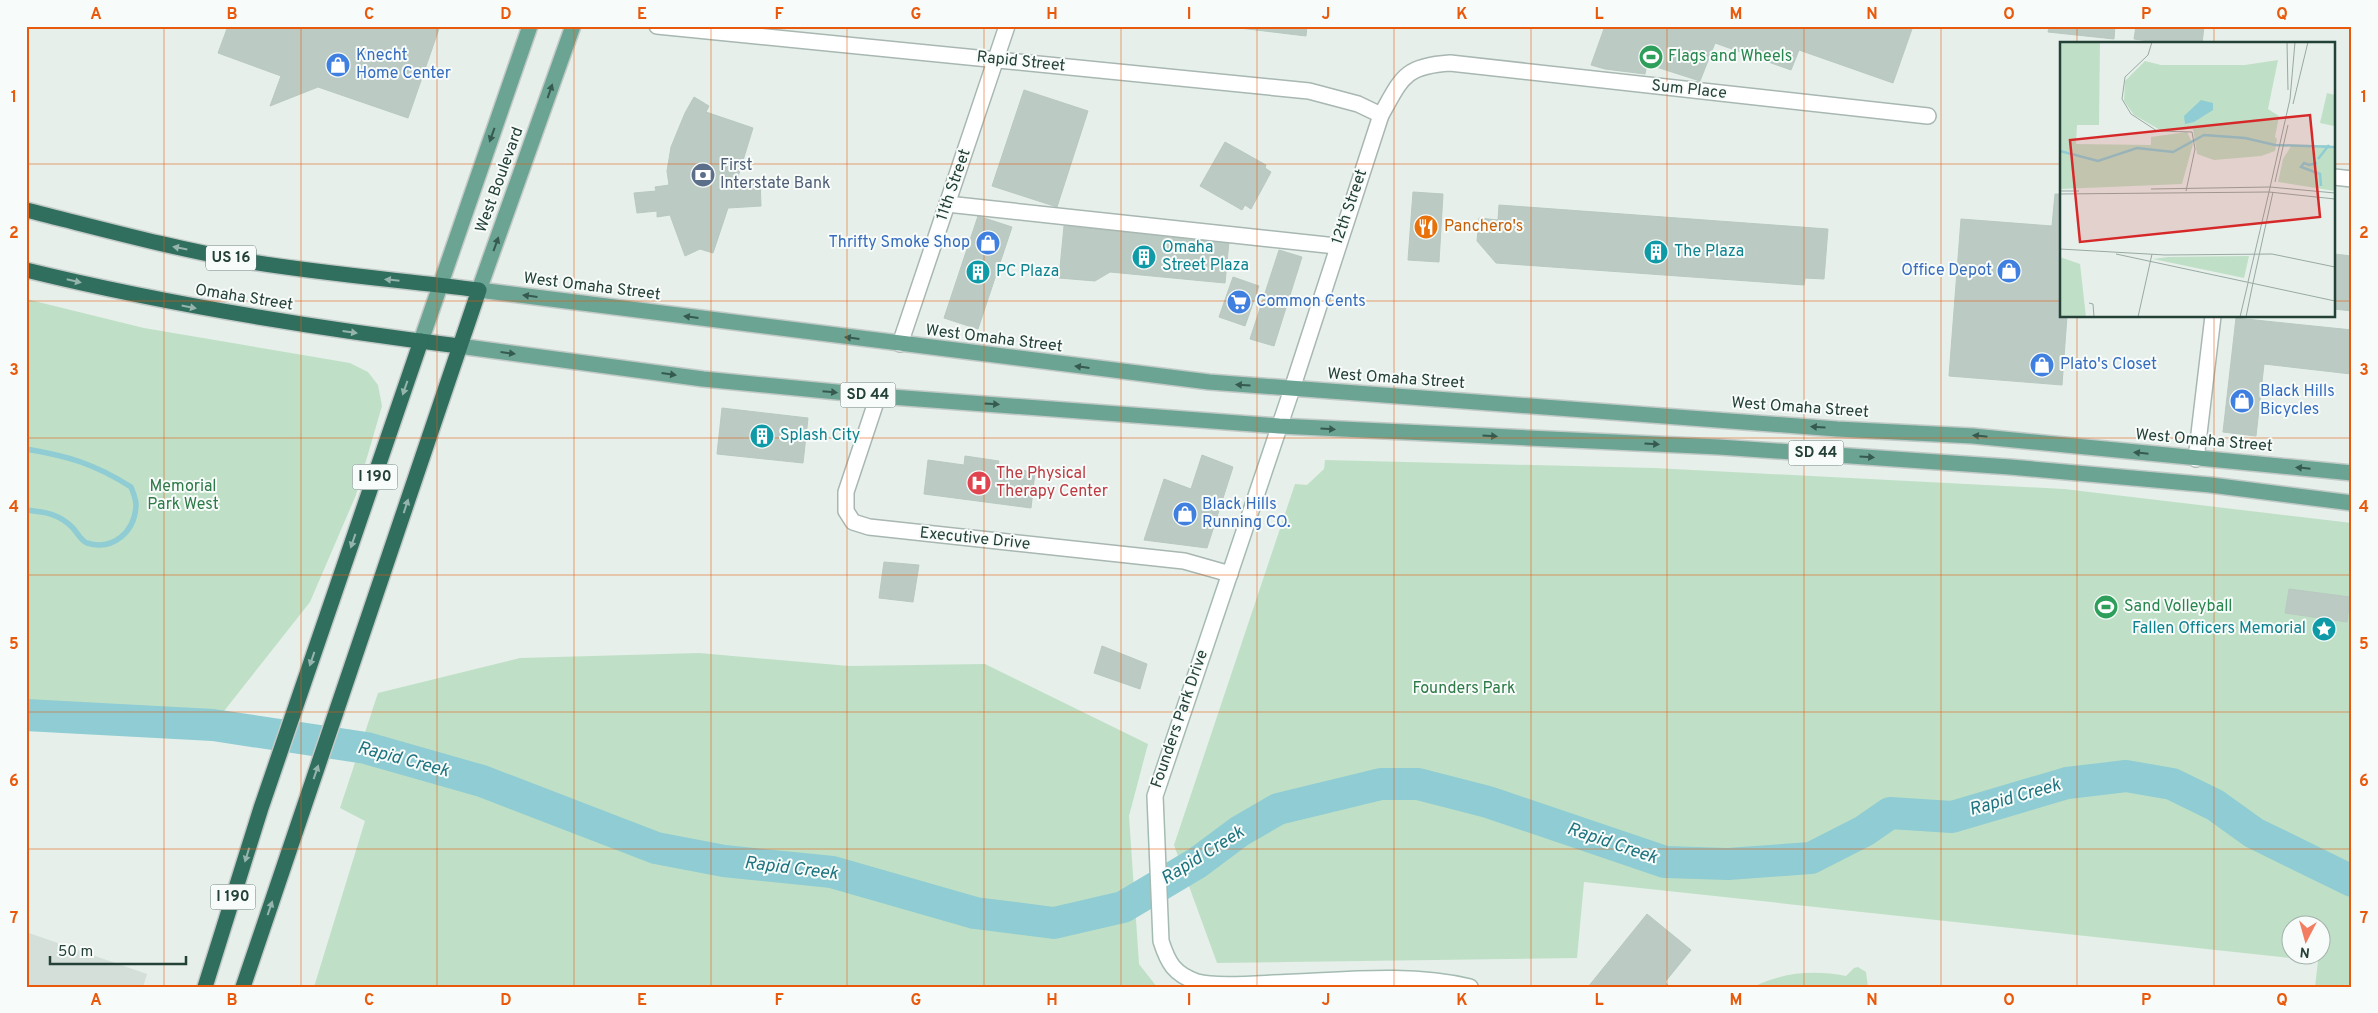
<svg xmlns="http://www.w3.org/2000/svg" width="2378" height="1013" viewBox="0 0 2378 1013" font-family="Overpass,sans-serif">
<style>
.built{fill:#d4dfd9}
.green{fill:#bfe0c6;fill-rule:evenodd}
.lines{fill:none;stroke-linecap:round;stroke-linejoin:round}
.stream{stroke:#8fccd3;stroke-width:5.5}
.river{stroke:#8fccd3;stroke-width:32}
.building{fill:#bbcac3;stroke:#b8c9c1}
.street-casing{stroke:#a8b7b1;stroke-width:18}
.secondary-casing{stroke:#a4bbb2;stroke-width:18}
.primary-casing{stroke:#c2cac7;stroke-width:18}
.highway-casing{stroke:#c2cac7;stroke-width:18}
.street{stroke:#fff;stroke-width:15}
.secondary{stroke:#fff;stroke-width:15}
.primary{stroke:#6ba493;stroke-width:15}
.highway{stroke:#306e5e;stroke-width:15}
.oneway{fill:#365a4f}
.oneway2{fill:#94b4ac}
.grid{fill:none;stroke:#e8590c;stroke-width:1;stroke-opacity:0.55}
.labels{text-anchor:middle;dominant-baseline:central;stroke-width:4;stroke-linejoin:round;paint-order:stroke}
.shield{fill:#f7fbf9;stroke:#637972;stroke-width:1}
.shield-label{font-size:15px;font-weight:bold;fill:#244138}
.shop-label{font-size:16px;fill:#366cbe;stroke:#f7fbf9;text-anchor:start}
.leisure-label{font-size:16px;fill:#27864d;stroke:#f7fbf9;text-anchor:start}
.street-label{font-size:16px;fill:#244138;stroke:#f7fbf9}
.service-label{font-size:16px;fill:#4e5e75;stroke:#f7fbf9;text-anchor:start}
.food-label{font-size:16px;fill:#c56008;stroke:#f7fbf9;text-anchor:start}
.culture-label{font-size:16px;fill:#0d838f;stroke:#f7fbf9;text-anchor:start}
.health-label{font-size:16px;fill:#be3a42;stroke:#f7fbf9;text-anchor:start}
.park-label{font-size:16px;fill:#2e7947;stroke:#f7fbf9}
.water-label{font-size:18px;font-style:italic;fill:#1d737f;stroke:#f7fbf9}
.inset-river{fill:none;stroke:#8fccd3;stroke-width:2.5}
.inset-road{fill:none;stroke:#98a9a3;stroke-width:1}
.view{fill:#d62828;fill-opacity:0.15;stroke:#d62828;stroke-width:2.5}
.inset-edge{fill:none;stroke:#244138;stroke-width:2.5}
.neatline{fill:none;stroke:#e8590c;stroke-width:2}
.grid-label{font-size:16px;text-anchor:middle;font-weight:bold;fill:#e8590c}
</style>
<rect width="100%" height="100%" fill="#e6efea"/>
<polygon class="built" points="26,932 147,974 143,987 26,987"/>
<g class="green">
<polygon points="26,299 144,328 350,363 368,372 378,385 382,406 356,495 310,602 213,725 26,715"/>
<path d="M1325,460L1654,468L2064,489L2352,523V987H2315L2318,961L1584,882L1577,958L1217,963L1174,845L1295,484L1307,485L1324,469ZM2290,926H2320V956H2290Z"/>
<polygon points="699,653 849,666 985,664 1148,744 1129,816 1139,964 1157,987 314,987 365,821 340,808 378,693 520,658"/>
<path d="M1858,967L1866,972L1868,987H1753C1782,972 1815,970 1846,976L1854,968Z"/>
</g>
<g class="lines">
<path class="stream" d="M26,449C68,456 95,464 131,487C133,492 136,499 136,505C135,532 113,551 87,543C81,541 77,532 72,527C58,513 44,512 26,510"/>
<polyline class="river" points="26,715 213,725 366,748 482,781 656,848 724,861 832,872 975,913 1054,923 1123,907 1197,863 1240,831 1278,809 1381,784 1418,784 1488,802 1665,862 1728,864 1811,858 1864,831 1890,813 1952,817 2067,783 2126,776 2172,784 2215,805 2254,833 2352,881"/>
</g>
<g class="building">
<polygon points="228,26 440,26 408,118 318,87 270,106 281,76 218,53"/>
<polygon points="1223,26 1307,26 1306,36"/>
<polygon points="1605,26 1913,26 1893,83 1799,50 1791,70 1715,43 1700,81 1647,64 1645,74 1605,69 1591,65"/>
<polygon points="2028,26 2115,26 2114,39 2048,32 2049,28"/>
<polygon points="2136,26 2204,26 2202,44 2172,44 2134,39"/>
<polygon points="1024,90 1088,111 1057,207 992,186"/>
<polygon points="694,97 709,106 706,112 753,128 737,180 760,179 761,206 728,208 713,253 700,249 685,256 670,215 657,217 657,211 637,213 634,193 656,191 655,187 669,185 667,171 671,147 685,113"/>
<polygon points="1225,142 1266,165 1265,168 1271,172 1251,209 1245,205 1242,210 1200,186"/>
<polygon points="1413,192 1443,194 1439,262 1408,260"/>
<polygon points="2055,194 2062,194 2062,316 2067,316 2062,385 1949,376 1961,219 2052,226"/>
<polygon points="1499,205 1828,229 1824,279 1805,278 1804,285 1496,263 1477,241 1479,218 1498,220"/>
<polygon points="978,216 1012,227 978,329 944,318"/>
<polygon points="1064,226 1229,242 1225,283 1110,272 1095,281 1059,278"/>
<polygon points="1279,250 1302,257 1274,346 1250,339"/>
<polygon points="2334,254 2352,256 2352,311 2334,309"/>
<polygon points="1233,277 1259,286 1245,326 1219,317"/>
<polygon points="2236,318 2352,330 2351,374 2264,364 2256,436 2223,432"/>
<polygon points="722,408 808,418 803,463 717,454"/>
<polygon points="1202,455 1233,467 1207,548 1144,540 1164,479 1191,489"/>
<polygon points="965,456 999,461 998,467 1035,472 1031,508 924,494 928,460 964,465"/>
<polygon points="884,562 919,565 913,602 879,598"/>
<polygon points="2289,589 2350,597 2347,622 2285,613"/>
<polygon points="1102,646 1147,664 1140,689 1094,673"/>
<polygon points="1647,914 1691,950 1665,982 1670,987 1588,987"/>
</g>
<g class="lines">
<defs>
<g id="street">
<polyline points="657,26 1309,91 1358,104 1381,115"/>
<polyline points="2334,177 2352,179"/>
<polyline points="947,204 1336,246"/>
<polyline points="900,344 1007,26"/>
<path d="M1292,389L1381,115C1402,78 1404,66 1450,63L1928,116"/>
<polyline points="878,396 846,492 846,511 853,522 869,527 1184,561 1230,574"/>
<polyline points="2196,459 2213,316"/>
</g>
<path id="secondary" d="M1292,389L1155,796L1161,941C1168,963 1174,974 1197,982C1214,987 1254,984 1273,983C1338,981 1407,972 1470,987"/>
<g id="primary">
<polyline points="573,26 479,290 1209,382 1837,429 1973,436 2352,473"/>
<polyline points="421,341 530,26"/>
<polyline points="459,346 703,379 878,396 1279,426 1719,447 2010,467 2211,485 2352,503"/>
</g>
<g id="highway">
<path d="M26,210C99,228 171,248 245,261C323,274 401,280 479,290L243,987"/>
<path d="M26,270C169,305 313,328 459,346"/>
<polyline points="205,987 261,808 421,341"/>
</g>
</defs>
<use href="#street" class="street-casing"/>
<use href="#secondary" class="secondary-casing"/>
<use href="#primary" class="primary-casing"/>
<use href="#highway" class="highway-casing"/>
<use href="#street" class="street"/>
<use href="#secondary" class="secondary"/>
<use href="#primary" class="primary"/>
<use href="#highway" class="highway"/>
</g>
<defs><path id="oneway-solid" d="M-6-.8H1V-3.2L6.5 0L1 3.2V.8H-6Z" transform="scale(1.25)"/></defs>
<g class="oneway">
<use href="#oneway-solid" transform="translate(550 91) rotate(-71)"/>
<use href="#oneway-solid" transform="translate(492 135) rotate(110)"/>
<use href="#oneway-solid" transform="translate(496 244) rotate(-70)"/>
<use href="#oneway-solid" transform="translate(530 296) rotate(-173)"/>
<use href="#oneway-solid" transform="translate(691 317) rotate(-173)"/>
<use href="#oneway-solid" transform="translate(852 338) rotate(-173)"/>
<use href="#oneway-solid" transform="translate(508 353) rotate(7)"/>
<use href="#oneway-solid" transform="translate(1082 367) rotate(-173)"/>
<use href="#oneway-solid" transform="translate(669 374) rotate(8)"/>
<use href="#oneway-solid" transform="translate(1243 385) rotate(-176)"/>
<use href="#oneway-solid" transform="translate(830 392) rotate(5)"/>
<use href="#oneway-solid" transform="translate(992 404) rotate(4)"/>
<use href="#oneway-solid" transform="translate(1818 427) rotate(-176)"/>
<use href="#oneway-solid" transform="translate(1328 429) rotate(3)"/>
<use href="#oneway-solid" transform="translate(1490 436) rotate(3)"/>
<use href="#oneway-solid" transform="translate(1980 436) rotate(-174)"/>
<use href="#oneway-solid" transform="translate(1652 444) rotate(3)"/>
<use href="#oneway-solid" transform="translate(2141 453) rotate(-174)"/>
<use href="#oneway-solid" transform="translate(1867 457) rotate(4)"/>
<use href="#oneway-solid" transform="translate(2303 468) rotate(-174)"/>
</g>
<g class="oneway2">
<use href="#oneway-solid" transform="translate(180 248) rotate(-169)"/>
<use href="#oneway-solid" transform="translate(392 280) rotate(-174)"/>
<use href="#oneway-solid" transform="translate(74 281) rotate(13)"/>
<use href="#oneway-solid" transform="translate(189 307) rotate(11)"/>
<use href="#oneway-solid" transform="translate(350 332) rotate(8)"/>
<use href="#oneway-solid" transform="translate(405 388) rotate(109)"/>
<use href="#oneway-solid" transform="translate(406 506) rotate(-72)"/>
<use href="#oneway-solid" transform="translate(353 541) rotate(109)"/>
<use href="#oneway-solid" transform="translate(312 659) rotate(109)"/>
<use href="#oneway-solid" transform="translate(316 772) rotate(-71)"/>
<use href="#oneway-solid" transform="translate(247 855) rotate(107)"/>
<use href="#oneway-solid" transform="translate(270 908) rotate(-71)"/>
</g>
<path class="grid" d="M164,26V987M301,26V987M437,26V987M574,26V987M711,26V987M847,26V987M984,26V987M1121,26V987M1257,26V987M1394,26V987M1531,26V987M1667,26V987M1804,26V987M1941,26V987M2077,26V44M2214,26V44M26,164H2062M2334,164H2352M26,301H2062M2334,301H2352M2077,316V987M2214,316V987M26,438H2352M26,575H2352M26,712H2352M26,849H2352"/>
<defs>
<symbol id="stadium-disc" viewBox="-11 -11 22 22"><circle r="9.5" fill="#2e9e5b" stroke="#f7fbf9"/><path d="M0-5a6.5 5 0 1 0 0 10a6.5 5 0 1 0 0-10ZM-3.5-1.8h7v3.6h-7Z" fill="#fff"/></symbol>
<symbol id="shop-disc" viewBox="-11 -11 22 22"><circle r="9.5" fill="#3f7fe0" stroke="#f7fbf9"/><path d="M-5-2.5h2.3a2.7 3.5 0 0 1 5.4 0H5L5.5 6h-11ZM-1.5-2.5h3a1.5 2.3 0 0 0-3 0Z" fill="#fff"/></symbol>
<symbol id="bank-disc" viewBox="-11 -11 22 22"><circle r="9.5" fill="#5c6f8a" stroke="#f7fbf9"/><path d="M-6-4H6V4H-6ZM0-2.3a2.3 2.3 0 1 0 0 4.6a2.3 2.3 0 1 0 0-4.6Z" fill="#fff"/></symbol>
<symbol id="restaurant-disc" viewBox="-11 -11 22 22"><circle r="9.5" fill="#e8710a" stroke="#f7fbf9"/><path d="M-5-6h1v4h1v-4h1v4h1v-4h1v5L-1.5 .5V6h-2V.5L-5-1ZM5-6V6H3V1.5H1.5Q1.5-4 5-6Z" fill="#fff"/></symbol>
<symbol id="building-disc" viewBox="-11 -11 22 22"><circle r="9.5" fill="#0f9aa8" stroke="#f7fbf9"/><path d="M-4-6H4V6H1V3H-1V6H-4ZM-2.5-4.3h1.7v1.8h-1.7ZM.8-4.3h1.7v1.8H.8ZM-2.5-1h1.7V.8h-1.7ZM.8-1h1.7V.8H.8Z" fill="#fff"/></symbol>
<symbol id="supermarket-disc" viewBox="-11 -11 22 22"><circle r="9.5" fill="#3f7fe0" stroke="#f7fbf9"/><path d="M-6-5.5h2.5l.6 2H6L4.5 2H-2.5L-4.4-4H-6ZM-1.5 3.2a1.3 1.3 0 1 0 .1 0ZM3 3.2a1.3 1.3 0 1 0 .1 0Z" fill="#fff"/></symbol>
<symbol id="hospital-disc" viewBox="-11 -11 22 22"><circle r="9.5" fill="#e0444e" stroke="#f7fbf9"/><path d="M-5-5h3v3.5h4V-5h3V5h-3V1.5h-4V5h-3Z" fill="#fff"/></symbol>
<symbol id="sight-disc" viewBox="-11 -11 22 22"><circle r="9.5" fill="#0f9aa8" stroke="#f7fbf9"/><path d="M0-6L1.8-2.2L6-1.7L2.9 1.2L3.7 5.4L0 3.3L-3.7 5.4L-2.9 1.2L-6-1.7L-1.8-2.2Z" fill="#fff"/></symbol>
</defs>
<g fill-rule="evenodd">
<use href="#stadium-disc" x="1637" y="43" width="28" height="28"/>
<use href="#shop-disc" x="324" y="51" width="28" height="28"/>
<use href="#bank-disc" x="689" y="161" width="28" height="28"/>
<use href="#restaurant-disc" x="1412" y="213" width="28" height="28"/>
<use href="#shop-disc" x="974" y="229" width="28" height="28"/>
<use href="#building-disc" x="1642" y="238" width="28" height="28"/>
<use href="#building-disc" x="1130" y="243" width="28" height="28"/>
<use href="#shop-disc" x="1995" y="257" width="28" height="28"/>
<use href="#building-disc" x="964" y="258" width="28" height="28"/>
<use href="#supermarket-disc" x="1225" y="288" width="28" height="28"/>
<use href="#shop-disc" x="2028" y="351" width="28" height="28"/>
<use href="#shop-disc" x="2228" y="387" width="28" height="28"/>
<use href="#building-disc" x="748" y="422" width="28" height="28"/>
<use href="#hospital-disc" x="965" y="469" width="28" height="28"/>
<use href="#shop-disc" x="1171" y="500" width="28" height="28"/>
<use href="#stadium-disc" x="2092" y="593" width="28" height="28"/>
<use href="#sight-disc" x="2310" y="615" width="28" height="28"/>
</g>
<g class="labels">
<g class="shield">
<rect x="206" y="245.5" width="50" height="25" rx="4"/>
<rect x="840.5" y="382.5" width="55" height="25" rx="4"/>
<rect x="1788.5" y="440.5" width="55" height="25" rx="4"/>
<rect x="352.5" y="464.5" width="45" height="25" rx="4"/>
<rect x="210.5" y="884.5" width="45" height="25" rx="4"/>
</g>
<g class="shield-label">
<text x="231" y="258">US 16</text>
<text x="868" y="395">SD 44</text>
<text x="1816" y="453">SD 44</text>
<text x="375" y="477">I 190</text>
<text x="233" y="897">I 190</text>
</g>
<g class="shop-label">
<text x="356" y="56">Knecht<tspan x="356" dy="18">Home Center</tspan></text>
<text x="970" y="243" text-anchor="end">Thrifty Smoke Shop</text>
<text x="1992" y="271" text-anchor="end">Office Depot</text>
<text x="1256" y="302">Common Cents</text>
<text x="2060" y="365">Plato's Closet</text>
<text x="2260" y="392">Black Hills<tspan x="2260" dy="18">Bicycles</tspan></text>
<text x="1202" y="505">Black Hills<tspan x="1202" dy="18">Running CO.</tspan></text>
</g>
<g class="leisure-label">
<text x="1668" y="57">Flags and Wheels</text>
<text x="2124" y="607">Sand Volleyball</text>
</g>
<g class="street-label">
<text transform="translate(1021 62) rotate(6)">Rapid Street</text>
<text transform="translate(1689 90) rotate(6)">Sum Place</text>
<text transform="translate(500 180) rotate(-70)">West Boulevard</text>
<text transform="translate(954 185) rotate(-71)">11th Street</text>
<text transform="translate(1350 207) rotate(-71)">12th Street</text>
<text transform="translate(592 287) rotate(7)">West Omaha Street</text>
<text transform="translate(244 298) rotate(9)">Omaha Street</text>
<text transform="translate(994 339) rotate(7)">West Omaha Street</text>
<text transform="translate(1396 379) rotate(4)">West Omaha Street</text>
<text transform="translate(1800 408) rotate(4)">West Omaha Street</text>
<text transform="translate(2204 441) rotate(5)">West Omaha Street</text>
<text transform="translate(975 539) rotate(6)">Executive Drive</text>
<text transform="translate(1180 719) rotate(-71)">Founders Park Drive</text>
</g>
<g class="service-label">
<text x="720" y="166">First<tspan x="720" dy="18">Interstate Bank</tspan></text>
</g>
<g class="food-label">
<text x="1444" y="227">Panchero's</text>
</g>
<g class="culture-label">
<text x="1162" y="248">Omaha<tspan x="1162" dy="18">Street Plaza</tspan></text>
<text x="1674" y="252">The Plaza</text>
<text x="996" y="272">PC Plaza</text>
<text x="780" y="436">Splash City</text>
<text x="2306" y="629" text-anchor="end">Fallen Officers Memorial</text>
</g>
<g class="health-label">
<text x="996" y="474">The Physical<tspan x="996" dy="18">Therapy Center</tspan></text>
</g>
<g class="park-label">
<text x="183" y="487">Memorial<tspan x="183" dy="18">Park West</tspan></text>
<text x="1464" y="689">Founders Park</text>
</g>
<g class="water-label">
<text transform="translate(403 760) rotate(15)">Rapid Creek</text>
<text transform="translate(2015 798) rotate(-16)">Rapid Creek</text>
<text transform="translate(1612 844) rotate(19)">Rapid Creek</text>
<text transform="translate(1203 856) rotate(-32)">Rapid Creek</text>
<text transform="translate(791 869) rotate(7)">Rapid Creek</text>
</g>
</g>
<g transform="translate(2060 42)">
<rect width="275" height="275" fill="#e6efea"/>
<path d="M0,0H40L39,83H17L16,102L91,103V95L127,90L133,102L122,142L0,147ZM218,18L208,67L219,74L215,95L217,97L215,109L201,114L154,118L137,112L133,87L102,89L74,73L64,59L65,39L85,19L101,23H185ZM267,51L275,53L274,84L260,81ZM269,103L275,105V149L218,140L223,117L231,104ZM189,214L184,236L93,217L108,215ZM0,215L20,222L26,275H0Z" fill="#bfe0c6"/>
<path d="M141,58L153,61V68L134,80L125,82L124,74Z" fill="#8fccd3"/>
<path class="inset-river" d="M0,109L38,119L77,106L113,110L144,93L185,96L215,103L275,105M258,117L269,103M257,121L249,123L244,121L241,125L260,132L261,144"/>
<path class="inset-road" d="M92,0L88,13L65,35L62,57L71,72L97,89L132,90L135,107L126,149M227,0L228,48M235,0L230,57L209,150L275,157M233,62L248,0M215,140L228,83M210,145L275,151M91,147L210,145M0,149H19M0,152L209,150L188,240M0,207L105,213L212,212L275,225M56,212L275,259M193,241L213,150M29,261L33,262L34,275M78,275L92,212M180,275L188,241M186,275L193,241"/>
<path class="view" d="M250,73L260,175L20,200L10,98Z"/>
<rect width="275" height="275" class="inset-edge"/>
</g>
<rect width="2378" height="1013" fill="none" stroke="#f7fbf9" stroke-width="55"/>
<g transform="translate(2306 940) rotate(186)"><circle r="24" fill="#f7fbf9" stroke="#a3b1ac"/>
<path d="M0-4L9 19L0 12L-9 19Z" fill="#f27d61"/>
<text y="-8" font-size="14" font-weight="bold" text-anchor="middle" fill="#244138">N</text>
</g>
<path d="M50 956v8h136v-8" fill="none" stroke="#244138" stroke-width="2.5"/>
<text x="58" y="956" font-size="15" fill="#244138" stroke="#f7fbf9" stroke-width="4" paint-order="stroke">50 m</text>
<rect x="28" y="28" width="2322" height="958" class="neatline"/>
<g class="grid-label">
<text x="96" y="19">A</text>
<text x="232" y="19">B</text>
<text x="369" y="19">C</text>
<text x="506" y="19">D</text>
<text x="642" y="19">E</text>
<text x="779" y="19">F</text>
<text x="916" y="19">G</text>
<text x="1052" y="19">H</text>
<text x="1189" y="19">I</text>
<text x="1326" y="19">J</text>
<text x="1462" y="19">K</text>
<text x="1599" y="19">L</text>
<text x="1736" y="19">M</text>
<text x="1872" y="19">N</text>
<text x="2009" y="19">O</text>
<text x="2146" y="19">P</text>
<text x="2282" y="19">Q</text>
<text x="14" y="102">1</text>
<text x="2364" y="102">1</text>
<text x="14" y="238">2</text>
<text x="2364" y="238">2</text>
<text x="14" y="375">3</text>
<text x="2364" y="375">3</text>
<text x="14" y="512">4</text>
<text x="2364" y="512">4</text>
<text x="14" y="649">5</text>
<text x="2364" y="649">5</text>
<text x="14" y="786">6</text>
<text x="2364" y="786">6</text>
<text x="14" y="923">7</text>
<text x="2364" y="923">7</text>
<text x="96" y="1005">A</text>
<text x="232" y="1005">B</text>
<text x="369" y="1005">C</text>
<text x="506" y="1005">D</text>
<text x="642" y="1005">E</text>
<text x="779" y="1005">F</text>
<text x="916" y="1005">G</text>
<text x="1052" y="1005">H</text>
<text x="1189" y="1005">I</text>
<text x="1326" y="1005">J</text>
<text x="1462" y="1005">K</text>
<text x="1599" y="1005">L</text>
<text x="1736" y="1005">M</text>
<text x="1872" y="1005">N</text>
<text x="2009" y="1005">O</text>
<text x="2146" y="1005">P</text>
<text x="2282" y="1005">Q</text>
</g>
</svg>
